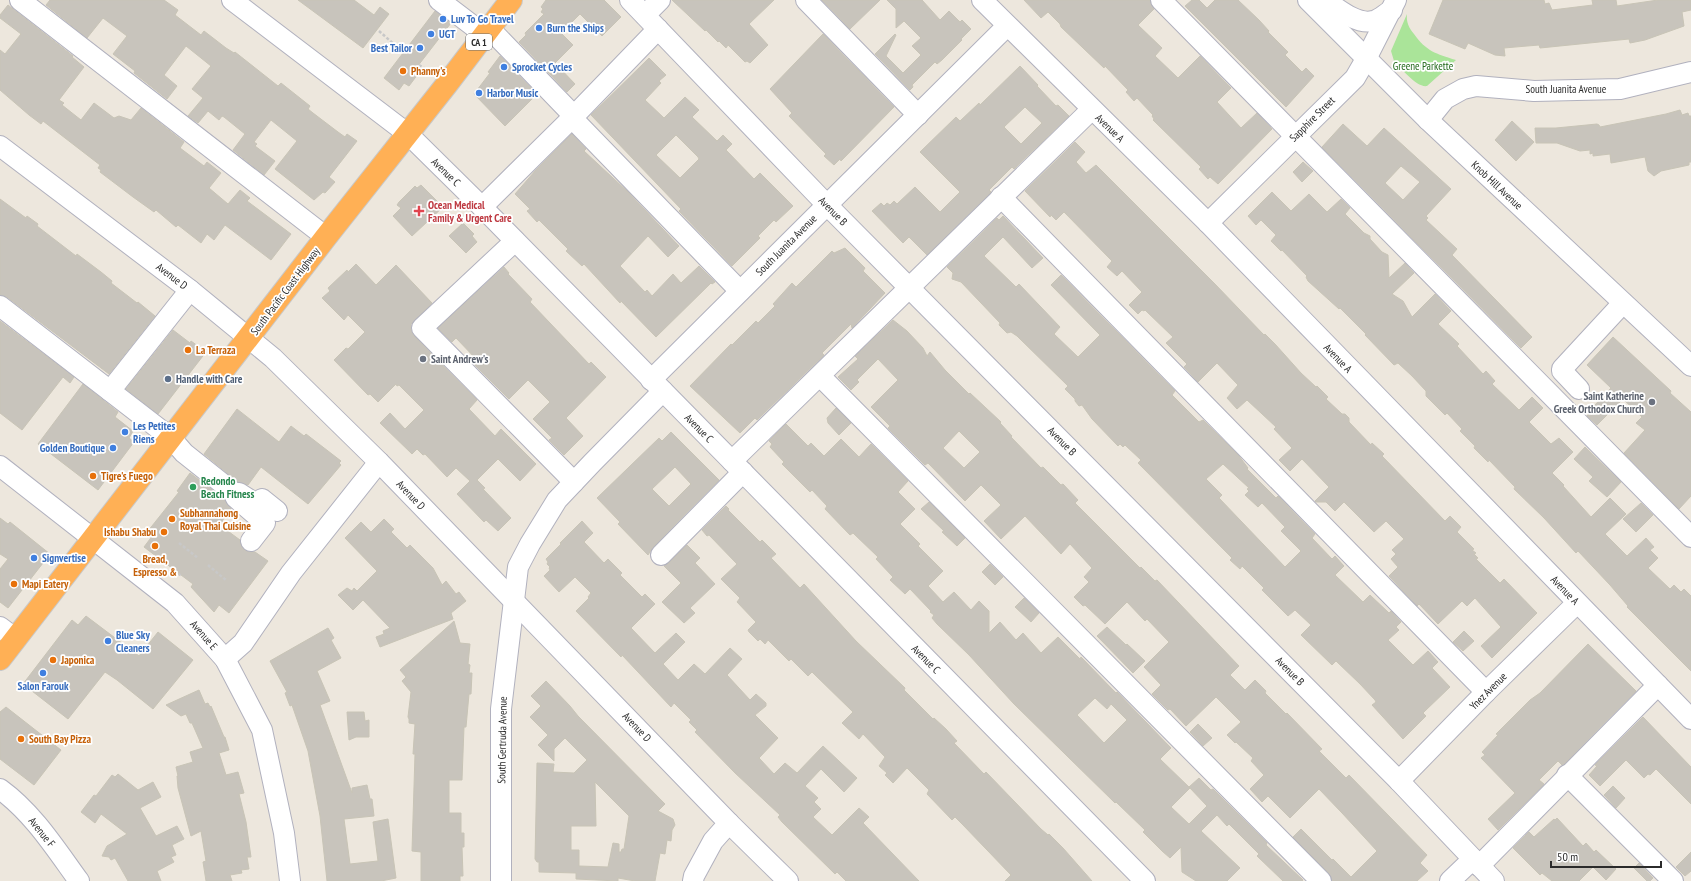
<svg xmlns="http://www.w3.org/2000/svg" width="1691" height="881" viewBox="0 0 1691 881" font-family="'PT Sans Narrow',sans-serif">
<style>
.green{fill:#aae499}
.building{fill:#c8c4bc;stroke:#c8c4b6;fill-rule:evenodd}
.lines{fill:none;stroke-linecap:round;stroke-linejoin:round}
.minor-casing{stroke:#b1b1be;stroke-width:22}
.highway-casing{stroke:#c8c8c8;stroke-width:24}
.path{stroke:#c8c8c8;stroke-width:2.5;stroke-dasharray:3 2;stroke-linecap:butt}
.minor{stroke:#fff;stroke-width:20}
.highway{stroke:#ffb055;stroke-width:22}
.shop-dot{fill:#3f7fe0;stroke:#fff;stroke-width:1.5}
.food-dot{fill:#e8710a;stroke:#fff;stroke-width:1.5}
.health-dot{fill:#e0444e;stroke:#fff;stroke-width:1.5}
.worship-dot{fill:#6b7280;stroke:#fff;stroke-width:1.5}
.service-dot{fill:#5c6f8a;stroke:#fff;stroke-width:1.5}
.leisure-dot{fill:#2e9e5b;stroke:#fff;stroke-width:1.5}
.labels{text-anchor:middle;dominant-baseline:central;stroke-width:3.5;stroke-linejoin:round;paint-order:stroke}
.shield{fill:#fff;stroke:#6b6b6b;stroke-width:1}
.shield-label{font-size:10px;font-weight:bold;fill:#2b2b2b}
.shop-label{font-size:11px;font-weight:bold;fill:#366cbe;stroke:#fff;text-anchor:start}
.park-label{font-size:11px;fill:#22681a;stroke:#fff}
.food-label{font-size:11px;font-weight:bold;fill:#c56008;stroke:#fff;text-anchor:start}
.street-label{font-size:11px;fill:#2b2b2b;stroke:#fff}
.health-label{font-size:11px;font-weight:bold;fill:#be3a42;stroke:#fff;text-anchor:start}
.worship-label{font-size:11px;font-weight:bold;fill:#5b616d;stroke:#fff;text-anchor:start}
.service-label{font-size:11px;font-weight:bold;fill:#4e5e75;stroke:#fff;text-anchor:start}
.leisure-label{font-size:11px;font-weight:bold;fill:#27864d;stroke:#fff;text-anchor:start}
</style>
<rect width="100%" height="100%" fill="#ede7dd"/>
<path class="green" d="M1407,14C1406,22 1409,28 1414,34C1426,51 1436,54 1456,60L1427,86C1417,88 1401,68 1394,61L1391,51Z"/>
<g class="building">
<polygon points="50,0 164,0 178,10 175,15 201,35 204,31 226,48 234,53 235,52 278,86 281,83 310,106 308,109 313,113 338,132 345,137 347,134 357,141 329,177 335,182 325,193 323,192 314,200 275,169 297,141 271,120 254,142 257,144 255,146 275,161 264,175 233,150 245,134 224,117 222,116 219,120 208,111 198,123 188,116 203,98 192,89 211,66 186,46 164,75 177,86 167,99 134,73 135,71 113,54 127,36 103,18 87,38 46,5"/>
<polygon points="298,0 354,0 374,15 380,7 389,14 363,48"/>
<polygon points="546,0 604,0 621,17 602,36 580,14 561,33 573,45 555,63 575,84 567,92 519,42 526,35 525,33 544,14 541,12 543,9 541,7"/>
<polygon points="672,0 774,0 749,24 768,45 750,63 747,61 745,62 728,45 726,48 719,41 718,42 706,30 705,31"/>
<polygon points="822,0 880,0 850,29"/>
<polygon points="887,0 922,0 940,20 949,11 960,22 962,20 971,29 961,39 962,40 942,60 937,64 935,62 912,85 913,87 910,90 875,54 895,34 896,35 886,56 903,73 921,55 912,46 921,38 904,21 896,28 896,9"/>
<polygon points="1024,0 1150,0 1154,9 1138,25 1162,48 1155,56 1178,78 1200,56 1231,88 1217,102 1241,128 1257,113 1272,129 1218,184 1210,177 1208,179 1199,169 1201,167 1153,120 1154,119 1152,116 1153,115 1137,98 1134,101 1126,92 1128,90 1105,66 1104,68 1061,27 1060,24 1048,12 1041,18"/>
<polygon points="1192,0 1199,0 1207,8 1215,0 1238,0 1259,20 1269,31 1268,32 1288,52 1285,55 1302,72 1306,68 1314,76 1286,107 1185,6"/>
<polygon points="1443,0 1544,0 1545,4 1549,3 1552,10 1593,5 1592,0 1616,0 1617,6 1658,0 1691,0 1691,10 1682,12 1684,26 1645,40 1630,43 1629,39 1540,48 1539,45 1504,48 1505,56 1495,55 1468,43 1465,49 1429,34"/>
<polygon points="8,5 73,56 72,57 84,67 59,100 64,103 62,105 81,120 94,103 114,118 119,116 131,120 141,108 184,142 180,148 204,166 207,162 221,173 209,188 228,204 240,190 250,198 247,201 291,234 271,260 225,225 214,240 207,234 201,243 178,225 176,227 156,210 154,212 133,197 100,172 101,170 98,168 100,165 43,121 41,124 29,115 0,90 0,50 5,54 21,34 0,18 0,15"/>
<polygon points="435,11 451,23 417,67 421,70 409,86 404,83 399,90 384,78"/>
<polygon points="823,34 894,107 841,161 840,159 834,165 824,156 826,154 789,116 792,113 770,89"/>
<polygon points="500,56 537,94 505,126 474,94 490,73 488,72"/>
<path d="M649,58L666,75L659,81L661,83L645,100L664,118L685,97L699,110L692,117L717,141L723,135L732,144L726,150L754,179L760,173L793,206L776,222L774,220L758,236L760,238L732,266L679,211L681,209L591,115ZM676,135L698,157L699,159L680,178L656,155Z"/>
<path d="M1020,66L1038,85L1037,86L1056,106L1058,105L1069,116L1014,169L1012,167L989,190L991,192L927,255L909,237L903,243L872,211L881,203L884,206L887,203L890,205L894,201L897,204L915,187L940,212L960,192L920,152L956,117L960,121L979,103L980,105ZM1025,107L1042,123L1021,144L1004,127Z"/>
<polygon points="1680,110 1682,115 1688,113 1689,116 1691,116 1691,162 1689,162 1689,165 1661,171 1654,176 1648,171 1645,157 1611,163 1610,154 1593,156 1593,153 1590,154 1590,150 1580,151 1557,143 1536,143 1535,128 1556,128 1597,124 1599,125 1600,127 1666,114"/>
<polygon points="1512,121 1534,142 1516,161 1495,140"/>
<path d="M1343,124L1367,146L1384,128L1451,189L1426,216L1428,218L1426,220L1457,249L1452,255L1532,337L1521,348L1322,147ZM1401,166L1420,182L1403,200L1385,183Z"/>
<polygon points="572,134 586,149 584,151 627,191 679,246 668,257 648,236 620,266 645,292 647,290 652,296 673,274 681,283 699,266 715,282 712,284 711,283 656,337 621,301 620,303 584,264 582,266 566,251 568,249 539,220 537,222 527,211 530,209 515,194 535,171"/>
<polygon points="1075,142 1085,152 1076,162 1086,173 1096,165 1214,283 1264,335 1265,334 1275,344 1301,373 1316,387 1317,386 1328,397 1326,399 1342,414 1345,414 1349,418 1349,422 1371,445 1372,443 1384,454 1382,456 1445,521 1450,516 1461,527 1457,532 1474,549 1472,550 1476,553 1474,554 1478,558 1476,559 1500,583 1504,579 1537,613 1492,658 1481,646 1501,627 1475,598 1467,606 1462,601 1438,624 1419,604 1417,606 1389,576 1398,567 1391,559 1396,554 1392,550 1404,539 1386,521 1374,532 1344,502 1335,511 1326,502 1316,502 1315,501 1329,487 1302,459 1290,471 1279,460 1292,448 1274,429 1276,427 1247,400 1237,409 1227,398 1238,385 1217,363 1198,382 1184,367 1187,364 1166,343 1173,337 1145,310 1144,311 1142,310 1138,314 1129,305 1142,292 1122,271 1117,276 1107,267 1112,261 1064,212 1056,220 1051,215 1050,217 1025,191"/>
<polygon points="1303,162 1313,171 1302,182 1293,172"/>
<polygon points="421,185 443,207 412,236 393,216 401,208 397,205 399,202 415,186 417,188"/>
<polygon points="1272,192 1291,211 1309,194 1327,212 1341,199 1350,208 1345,214 1364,233 1370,236 1370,239 1382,252 1388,255 1389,278 1405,263 1414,273 1392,294 1403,301 1412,317 1435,294 1451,311 1438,324 1459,344 1457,346 1483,374 1486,371 1495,381 1492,384 1519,410 1532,397 1543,408 1529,422 1551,444 1559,438 1573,452 1552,473 1564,485 1563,486 1591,517 1610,498 1626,514 1605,534 1627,556 1646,538 1654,547 1650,550 1658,558 1648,568 1670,589 1674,585 1681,592 1684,589 1691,596 1691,671 1627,607 1628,606 1610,585 1578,551 1576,553 1544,518 1514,489 1515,487 1489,460 1488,462 1474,448 1475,446 1460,431 1462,429 1447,413 1445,415 1426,396 1426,391 1412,376 1398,363 1394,365 1365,335 1366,334 1340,308 1339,309 1308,281 1306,277 1307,276 1282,250 1281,251 1271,241 1276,235 1261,220 1256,225 1248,216"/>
<polygon points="0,199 26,218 27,216 38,224 37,226 76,256 77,254 101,272 112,281 111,283 137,303 138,302 155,316 109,374 7,297 0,295"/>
<path d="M1003,216L1043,258L1032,268L1003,237L984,256L1016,287L1019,284L1060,327L1054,334L1078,357L1100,335L1051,285L1061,275L1175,391L1172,395L1199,422L1203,420L1239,456L1248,468L1247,469L1276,498L1278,496L1315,534L1312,538L1332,559L1335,556L1344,566L1335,575L1363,602L1370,595L1389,613L1391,611L1401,622L1396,627L1399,630L1388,640L1413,665L1428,651L1438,662L1432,668L1450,687L1425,711L1423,713L1426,716L1403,739L1372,705L1376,702L1375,700L1360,684L1336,661L1332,665L1301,635L1311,625L1295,610L1288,616L1262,590L1264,588L1242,566L1240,569L1230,560L1232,558L1138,463L1141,460L1125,445L1123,447L1120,444L1118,446L1092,419L1082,405L1079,406L1075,401V399L1065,389L1068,386L1017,336L1011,332L1007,333L999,325L1000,323L961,282L952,279L953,273L947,267L997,218L999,220ZM1223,464L1249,488L1247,489L1249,491L1245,495L1258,507L1262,503L1285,527L1281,531L1301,551L1285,567L1219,498L1222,495L1206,479Z"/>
<polygon points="463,223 474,234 472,236 477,242 466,253 449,236"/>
<polygon points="845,248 865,268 863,271 885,293 852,328 851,324 822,353 824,355 757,420 755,418 740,433 690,386 731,344 732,345 756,321 758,323 775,306 773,304 792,283 796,287 832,251 834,253"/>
<polygon points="356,264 376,285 396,265 432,303 411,324 411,330 414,336 477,400 469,409 495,436 501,429 536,464 520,481 498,459 477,480 485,488 483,489 511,518 498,531 486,520 484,522 457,494 470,481 456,468 447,477 425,454 423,455 417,449 412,454 380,423 390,413 405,429 424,410 399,385 397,386 396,384 378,402 370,394 368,395 334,360 346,348 348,349 365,332 348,315 344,320 322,298 330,291 328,288 347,270 348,272"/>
<polygon points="504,267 509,273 508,274 532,299 530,302 589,364 591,362 606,377 566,418 583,436 564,455 549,440 552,438 533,419 550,402 528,380 509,399 475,365 478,361 456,338 452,342 438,328"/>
<path d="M893,320L907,331L923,348L927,356L930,352L945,370L969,394L970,393L1001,422L1000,423L1012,436L1011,437L1041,468L1043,467L1061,485L1063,484L1078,500L1075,503L1140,568L1141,567L1155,581L1157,580L1239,666L1230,675L1245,690L1255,680L1266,691L1265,693L1286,714L1287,713L1322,749L1319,751L1346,778L1349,775L1427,855L1420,863L1428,871L1417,881H1332L1329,873L1293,837L1301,829L1332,860L1333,859L1351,877L1377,851L1342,813L1319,789L1290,818L1268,796L1262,802L1250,789L1264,775L1251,761L1253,758L1236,742L1235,743L1227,735L1241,722L1216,697L1186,726L1170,709L1168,710L1152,694L1161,685L1144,667L1169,642L1147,619L1145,621L1127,602L1105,624L1085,605L1083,606L1074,597L1089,582L1084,577L1092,568L1070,544L1061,554L1025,516L1001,539L984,521L1001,505L981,485L965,501L928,463L925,465L888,428L890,426L871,407L898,380L878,359L857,380L859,382L851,390L838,377L858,359L855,356ZM959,431L980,452L964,468L943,448Z"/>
<polygon points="0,321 74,377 70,383 63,377 22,430 0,413"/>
<polygon points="173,330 190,343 191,341 206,352 158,414 126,389"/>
<polygon points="1613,337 1671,391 1670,393 1691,412 1691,496 1679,509 1624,453 1645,430 1636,423 1642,417 1623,399 1597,425 1587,416 1595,407 1594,406 1611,388 1587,365"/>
<polygon points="83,384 118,412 115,417 133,431 129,438 134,442 98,490 38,444"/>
<polygon points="836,408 851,423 839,435 828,423 827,418"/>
<polygon points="237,409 279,442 291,426 304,436 306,434 341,461 339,463 341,465 308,504 261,467 248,485 238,482 204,454"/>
<path d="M786,424L808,446L811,443L824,456L841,439L859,457L871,444L908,481L898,492L915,509L900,524L920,544L918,546L943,571L928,586L943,602L954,592L971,610L979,601L989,611V633L1000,622L1016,640L1023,633L1041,653L1058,637L1080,659L1081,657L1116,693L1117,692L1171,748L1160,759L1190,788L1171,807L1189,824L1207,806L1189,787L1199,778L1211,790L1213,789L1267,843L1266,845L1303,880L1302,881H1283L1257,856L1259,854L1229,824L1227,826L1217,815L1201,831L1240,868L1227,881H1196L1182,872L1181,847L1170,858L1162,851L1143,832L1145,830L1116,802L1115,803L1014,704L969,655L937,624L932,618L934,615L930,612L931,611L910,589L905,594L890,580L893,577L876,559L878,557L853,533L850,535L825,509L827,506L812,490L810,492L782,464L784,462L770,447L772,444L769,441ZM1095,698L1107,709L1111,704L1127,720L1104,743L1077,715Z"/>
<path d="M671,432L719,480L653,547L648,555L618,524L620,522L597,498L659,438L662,441ZM675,467L691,484L669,506L652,489Z"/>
<polygon points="1585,447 1621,482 1607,497 1589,481 1593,477 1574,459"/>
<polygon points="190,473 224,499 231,509 222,521 224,522 221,526 240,540 241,546 244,550 249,552 255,552 268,561 229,613 219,605 214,612 191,587 193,584 144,547 153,535 148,531 179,492 177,491"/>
<polygon points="929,502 965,538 957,546 942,532 944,531 921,509"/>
<polygon points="1641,503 1653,515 1636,532 1623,519"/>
<polygon points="726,506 729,509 728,510 760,542 762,540 776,554 771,558 800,588 804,584 856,641 905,688 904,690 933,719 934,718 946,729 957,741 954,743 984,774 986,772 1041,829 1048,835 1049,834 1063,848 1092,881 1005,881 1011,875 963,825 955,817 952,820 927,794 929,790 907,768 893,783 885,775 887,773 879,766 885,757 863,734 859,739 842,723 853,712 812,672 808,676 791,659 789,661 768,640 765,644 760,639 758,641 749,632 748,630 756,622 737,602 740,598 721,579 737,564 709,535 707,536 702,530"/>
<polygon points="0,518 8,524 10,522 50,554 8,608 0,602 0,569 8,559 0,554"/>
<polygon points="384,519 394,529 391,532 407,548 410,545 433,568 442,585 446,581 456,594 459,592 466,601 451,613 453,619 380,647 376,637 384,634 383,631 390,628 363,600 353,610 338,595 347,588 352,591 354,588 357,591 377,571 345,538 361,522 371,532"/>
<polygon points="582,521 593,533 584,542 604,563 608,559 622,573 620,575 642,597 645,594 655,604 631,628 655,653 676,633 685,642 663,664 678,680 694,664 705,674 730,648 742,659 727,675 750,700 756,694 766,703 766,706 755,715 778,738 759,758 774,774 785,763 797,773 823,746 857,778 844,792 821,769 805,786 818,798 814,802 821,809 813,817 832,835 859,808 869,817 863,823 919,881 846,881 837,872 835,874 782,822 778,817 780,815 735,773 695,732 697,730 689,722 691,720 674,703 671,707 622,655 621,657 576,611 589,598 588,597 591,593 575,577 559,592 544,576 550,570 549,568 550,567 547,564 548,562 546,559 561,544 560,543"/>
<polygon points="687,545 700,558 695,563 715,584 690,608 695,613 684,623 662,602 681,583 664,566 669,563"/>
<polygon points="990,564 1003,577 995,585 982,572"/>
<polygon points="1024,598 1039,613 1031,622 1015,607"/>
<polygon points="86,616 139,656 158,632 193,660 153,709 117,680 105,672 68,719 23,684 72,620 78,625"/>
<polygon points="454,621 460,643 470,644 468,664 470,665 469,673 472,673 471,694 469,694 466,727 464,727 462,780 449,780 449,813 461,813 461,833 464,833 464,847 462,847 463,876 460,876 460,881 421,881 421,852 412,851 415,754 413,754 415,724 409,723 409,719 408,717 411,692 402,681 406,677 400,670"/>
<polygon points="1107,627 1126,645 1127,644 1145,661 1133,673 1097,636"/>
<polygon points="328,628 334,638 331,640 341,658 317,671 330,701 320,705 352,793 352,788 367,785 370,799 372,799 374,816 344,819 350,864 378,861 373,822 388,819 396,878 381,881 327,881 320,816 308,751 292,705 290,706 285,693 287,692 270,661"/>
<polygon points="1464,631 1474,641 1463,651 1453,642"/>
<polygon points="1588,644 1636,691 1564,764 1562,765 1558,761 1539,780 1544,784 1498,830 1488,819 1515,793 1481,758 1485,755 1482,752 1498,735 1496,734 1530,700 1540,693"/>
<path d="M546,681L570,706L578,716L665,804L658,811L673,819L675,825L672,830L671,841L667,840L665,854L660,853L655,881H635L618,878V881L576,879V873L539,872V862H537L535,859L537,763L554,764L553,772L574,773L587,760L565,738L554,749V761L538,745L548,735L530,717L541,706L531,696ZM595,782L629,816L624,849H622L621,852H619V844L613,843L608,867L579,866V850H571V826H596Z"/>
<polygon points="199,690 205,704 208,703 210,707 211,706 224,737 225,737 229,750 219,753 226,775 238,772 244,793 239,794 246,822 251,857 247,857 249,869 241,870 242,873 230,875 232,881 206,881 203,862 206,861 201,831 191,836 178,788 177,776 178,776 176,767 193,762 190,752 203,748 192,723 190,723 186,714 181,716 166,705"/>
<polygon points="6,707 61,750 34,785 0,759 0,712"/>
<polygon points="347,712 364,712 365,721 369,720 369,737 356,737 349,740"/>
<polygon points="1643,717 1691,767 1691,804 1656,769 1650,775 1648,774 1644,778 1626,760 1600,786 1589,775 1597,766 1595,765"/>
<polygon points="1198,724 1212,738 1203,746 1190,732"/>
<polygon points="118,774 138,790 153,782 161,797 140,808 156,836 177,826 184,839 172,845 176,855 171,857 174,862 157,871 161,881 128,881 115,858 111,860 109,857 102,856 107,846 127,834 101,814 95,823 81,812 94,795 96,796 112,775 115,777"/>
<polygon points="1613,786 1625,798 1616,808 1604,795"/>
<polygon points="1557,818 1583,846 1586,843 1594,852 1596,850 1616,869 1606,880 1593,867 1579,881 1552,881 1542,873 1540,875 1513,848 1529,832 1534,837 1554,819 1555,820"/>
<polygon points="1691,852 1691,871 1685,876 1676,867"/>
<polygon points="1639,863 1653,878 1650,881 1647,881 1634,868"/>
</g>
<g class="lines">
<defs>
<g id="minor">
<polyline points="20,0 326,237"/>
<polyline points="232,0 408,134 482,207 1145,881"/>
<polyline points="439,0 485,35"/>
<polyline points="630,0 827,205 1399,781 1494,881"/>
<polyline points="806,0 918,115"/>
<polyline points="982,0 1208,223 1691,719"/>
<polyline points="1161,0 1691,537"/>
<polyline points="1308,0 1428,120 1691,366"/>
<path d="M1325,0C1338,9 1357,25 1373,21C1379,20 1386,13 1392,10"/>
<polyline points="645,15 660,0"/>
<polyline points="490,29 574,116"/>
<polyline points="572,118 740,291"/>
<polyline points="1428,120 1445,99 1463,89 1476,86 1534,91 1620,89 1691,72"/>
<polyline points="0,146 190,290 273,358 379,462 729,823 788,881"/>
<polyline points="1001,197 1486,692"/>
<polyline points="482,207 572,118 658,29"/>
<polyline points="1208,223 1355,78 1366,59 1396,0"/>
<polyline points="515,241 422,328 574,482"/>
<polyline points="0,306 171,438 184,453 233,492 236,498 265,523 251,541"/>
<polyline points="820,376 1321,881"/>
<polyline points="651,380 1007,26"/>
<polyline points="1579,389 1562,371 1562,369 1623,303"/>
<polyline points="110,391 190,290"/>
<polyline points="732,461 1091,110"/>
<polyline points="0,466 175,603 225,659 262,730 284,833 290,881"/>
<polyline points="239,493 258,505 262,499 277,511"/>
<polyline points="661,555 743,472"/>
<polyline points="0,627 16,639"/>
<polyline points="225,659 243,643 291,573 379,462"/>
<polyline points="1567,775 1673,881"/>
<polyline points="1399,781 1486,692 1577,603"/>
<path d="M0,789C33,813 55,848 79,881"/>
<polyline points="1479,866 1658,685"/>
<polyline points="501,881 501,709 518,567 530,544 557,500 592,463 663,391"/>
<polyline points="693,881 694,876 713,841 729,823"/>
<polyline points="1450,881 1473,859"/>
</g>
<polyline id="highway" points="0,659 326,237 447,84 511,0"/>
</defs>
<use href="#minor" class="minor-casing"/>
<use href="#highway" class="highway-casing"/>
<g class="path">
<polyline points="379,31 404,53"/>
<polyline points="419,65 424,68"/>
<polyline points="179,543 198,558"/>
<polyline points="208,565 227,581"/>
<polyline points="174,573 175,572 182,576"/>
</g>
<use href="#minor" class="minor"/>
<use href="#highway" class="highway"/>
</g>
<g class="shop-dot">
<circle cx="443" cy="19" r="4"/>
<circle cx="539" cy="28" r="4"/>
<circle cx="431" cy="34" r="4"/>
<circle cx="420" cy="48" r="4"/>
<circle cx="504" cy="67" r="4"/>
<circle cx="479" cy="93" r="4"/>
<circle cx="125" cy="432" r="4"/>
<circle cx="113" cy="448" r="4"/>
<circle cx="34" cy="558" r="4"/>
<circle cx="108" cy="641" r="4"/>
<circle cx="43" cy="673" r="4"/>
</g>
<g class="food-dot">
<circle cx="403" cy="71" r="4"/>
<circle cx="188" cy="350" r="4"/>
<circle cx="93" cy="476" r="4"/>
<circle cx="172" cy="519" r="4"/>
<circle cx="164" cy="532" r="4"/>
<circle cx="155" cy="546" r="4"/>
<circle cx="14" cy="584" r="4"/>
<circle cx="53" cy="660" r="4"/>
<circle cx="21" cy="739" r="4"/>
</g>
<path class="health-dot" d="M417 205h4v4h4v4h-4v4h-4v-4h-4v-4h4z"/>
<g class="worship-dot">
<circle cx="423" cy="359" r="4"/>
<circle cx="1652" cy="402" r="4"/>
</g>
<circle class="service-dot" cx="168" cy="379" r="4"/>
<circle class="leisure-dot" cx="193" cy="487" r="4"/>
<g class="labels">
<rect class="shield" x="466" y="34" width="26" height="16" rx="3"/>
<g class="shield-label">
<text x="479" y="42">CA 1</text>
</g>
<g class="shop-label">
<text x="451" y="19">Luv To Go Travel</text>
<text x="547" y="28">Burn the Ships</text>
<text x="439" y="34">UGT</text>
<text x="412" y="48" text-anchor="end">Best Tailor</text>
<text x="512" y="67">Sprocket Cycles</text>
<text x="487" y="93">Harbor Music</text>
<text x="133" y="426">Les Petites<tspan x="133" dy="13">Riens</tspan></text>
<text x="105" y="448" text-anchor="end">Golden Boutique</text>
<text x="42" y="558">Signvertise</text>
<text x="116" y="635">Blue Sky<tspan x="116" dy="13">Cleaners</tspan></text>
<text x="43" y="686" text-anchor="middle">Salon Farouk</text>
</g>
<g class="park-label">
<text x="1423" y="66">Greene Parkette</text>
</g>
<g class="food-label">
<text x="411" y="71">Phanny's</text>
<text x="196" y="350">La Terraza</text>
<text x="101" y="476">Tigre's Fuego</text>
<text x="180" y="513">Subhannahong<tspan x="180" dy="13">Royal Thai Cuisine</tspan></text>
<text x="156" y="532" text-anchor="end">Ishabu Shabu</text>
<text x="155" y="559" text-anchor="middle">Bread,<tspan x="155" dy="13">Espresso &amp;</tspan></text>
<text x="22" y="584">Mapi Eatery</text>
<text x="61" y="660">Japonica</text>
<text x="29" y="739">South Bay Pizza</text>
</g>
<g class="street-label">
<text x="1566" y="89">South Juanita Avenue</text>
<text transform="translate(1312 119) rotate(-45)">Sapphire Street</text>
<text transform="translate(1110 128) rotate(44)">Avenue A</text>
<text transform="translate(446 172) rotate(44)">Avenue C</text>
<text transform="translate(1497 185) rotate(43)">Knob Hill Avenue</text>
<text transform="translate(833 211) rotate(45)">Avenue B</text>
<text transform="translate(786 245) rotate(-45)">South Juanita Avenue</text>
<text transform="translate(172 276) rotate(37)">Avenue D</text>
<text transform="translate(285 291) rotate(-53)">South Pacific Coast Highway</text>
<text transform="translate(1338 358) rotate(46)">Avenue A</text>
<text transform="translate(699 428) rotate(45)">Avenue C</text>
<text transform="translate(1062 441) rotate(45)">Avenue B</text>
<text transform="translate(411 495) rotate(46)">Avenue D</text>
<text transform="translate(1565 590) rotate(46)">Avenue A</text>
<text transform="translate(204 635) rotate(49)">Avenue E</text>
<text transform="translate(926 659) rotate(45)">Avenue C</text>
<text transform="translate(1290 671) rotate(45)">Avenue B</text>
<text transform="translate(1488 691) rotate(-45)">Ynez Avenue</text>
<text transform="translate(637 727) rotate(46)">Avenue D</text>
<text transform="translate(502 740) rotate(-89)">South Gertruda Avenue</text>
<text transform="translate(42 832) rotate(51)">Avenue F</text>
</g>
<g class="health-label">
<text x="428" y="205">Ocean Medical<tspan x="428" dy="13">Family &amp; Urgent Care</tspan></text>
</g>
<g class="worship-label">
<text x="431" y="359">Saint Andrew's</text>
<text x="1644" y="396" text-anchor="end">Saint Katherine<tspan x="1644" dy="13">Greek Orthodox Church</tspan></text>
</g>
<g class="service-label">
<text x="176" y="379">Handle with Care</text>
</g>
<g class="leisure-label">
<text x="201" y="481">Redondo<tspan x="201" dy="13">Beach Fitness</tspan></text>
</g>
</g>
<path d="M1551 861v6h110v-6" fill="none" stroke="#2b2b2b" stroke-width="2"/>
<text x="1557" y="861" font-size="12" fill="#2b2b2b" stroke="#ffffff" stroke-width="3" paint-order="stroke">50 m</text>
</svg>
